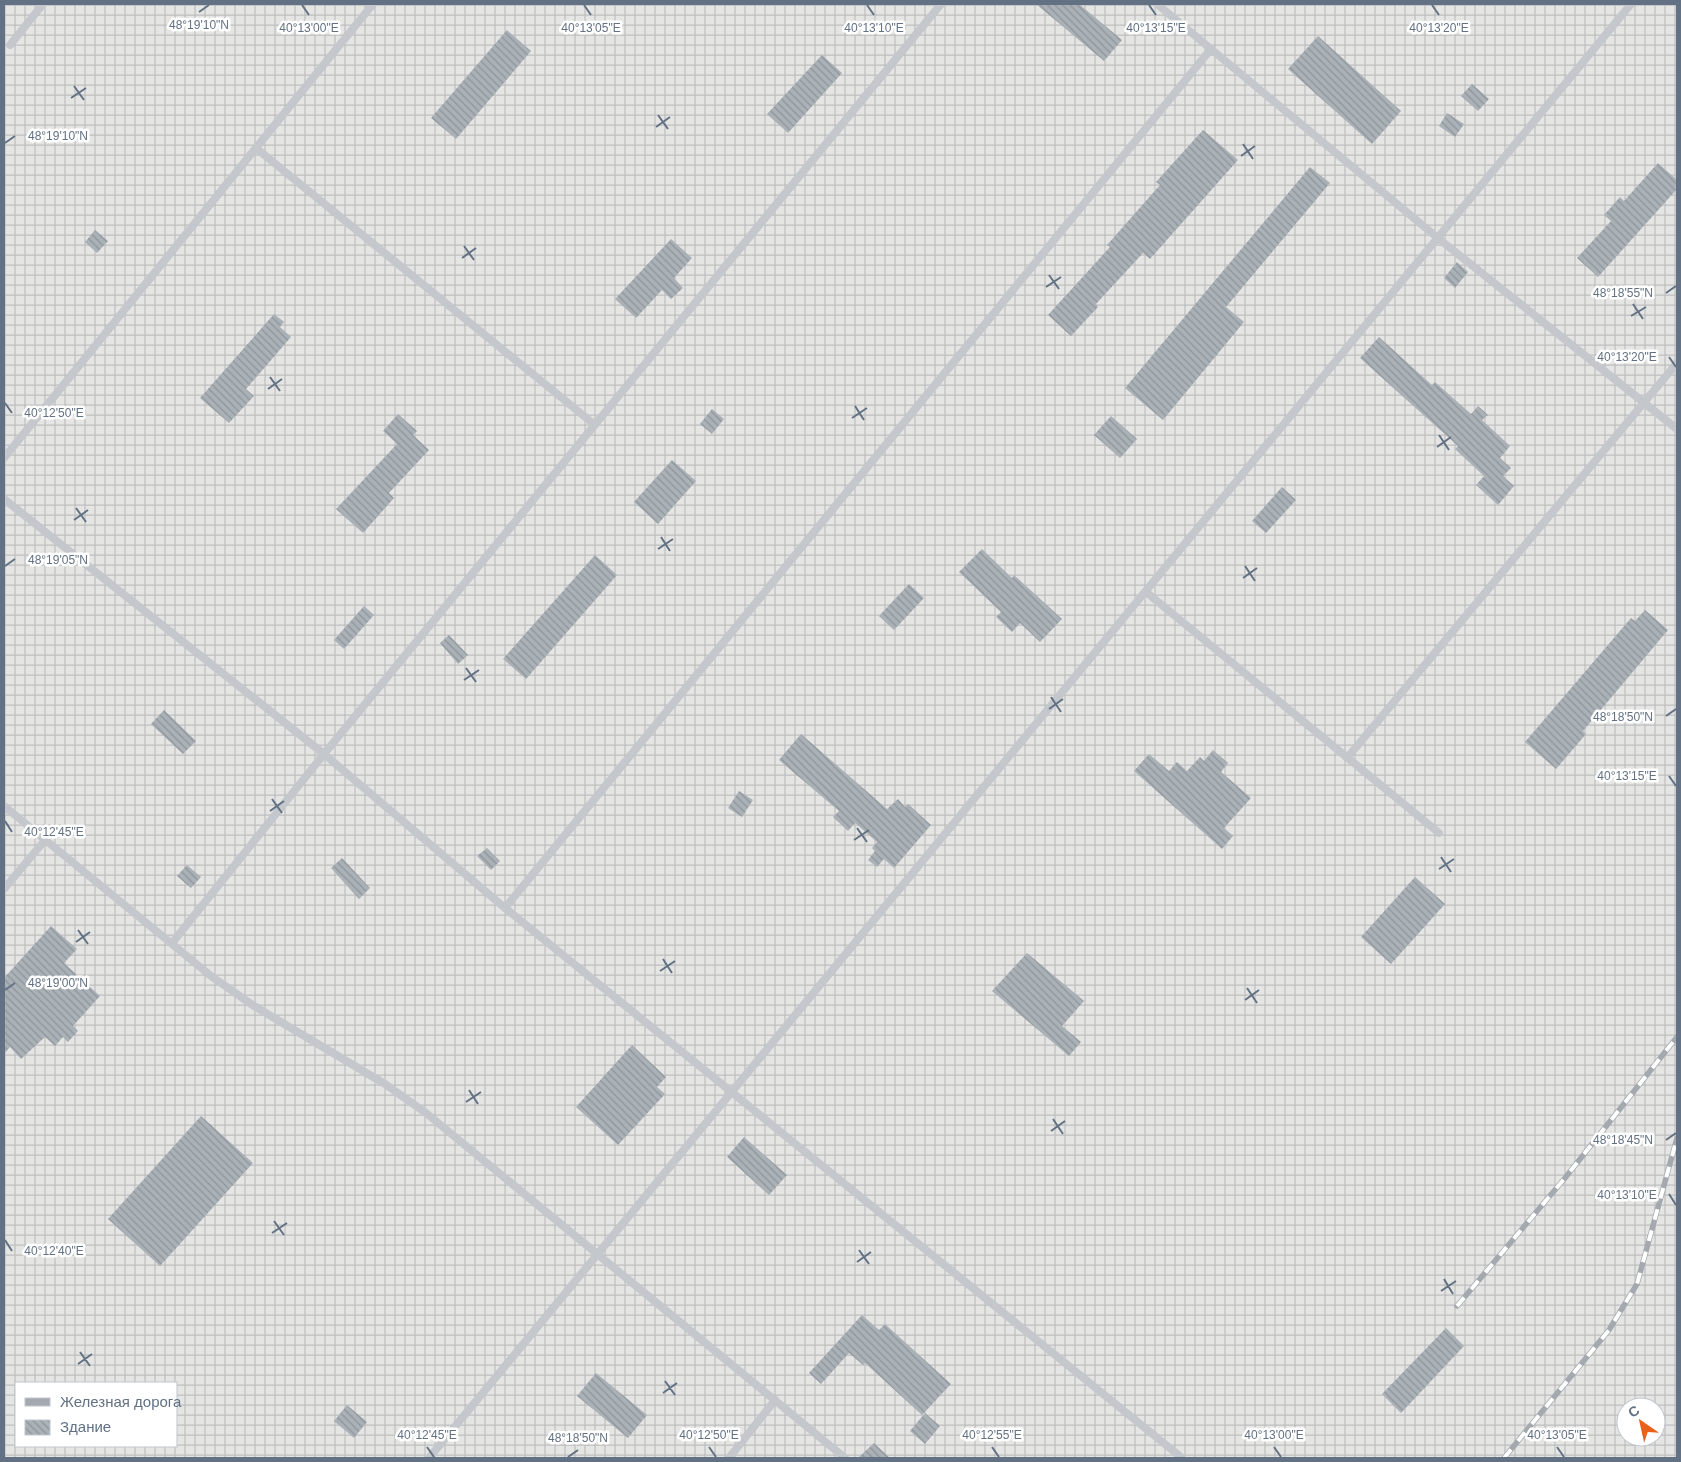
<svg xmlns="http://www.w3.org/2000/svg" width="1681" height="1462" viewBox="0 0 1681 1462" font-family="Arial,sans-serif">
<style>
.industrial{fill:url(#industrial-grid);fill-rule:evenodd}
.building{fill:url(#building-back-hatch)}
.lines{fill:none;stroke-linecap:round;stroke-linejoin:round}
.lane{stroke:#c4c7cb;stroke-width:8}
.rail-casing{stroke:#a4a9af;stroke-width:5.5}
.rail{stroke:#fff;stroke-width:4;stroke-dasharray:11;stroke-linecap:butt}
.ticks{fill:none;stroke:#627183;stroke-width:2}
.ticks-label{font-size:12px;text-anchor:middle;fill:#627183;stroke:#fff;stroke-width:5;stroke-linejoin:round;paint-order:stroke}
</style>
<defs>
<pattern id="industrial-grid" width="8" height="8" patternUnits="userSpaceOnUse" patternTransform="scale(1.25)"><rect width="8" height="8" fill="#e5e6e4"/><path d="M0 4h8M4 0v8" fill="none" stroke="#bdbfbe"/></pattern>
<pattern id="building-back-hatch" width="6" height="6" patternUnits="userSpaceOnUse" patternTransform="scale(1.25)"><rect width="6" height="6" fill="#aab1b7"/><path d="M-1 5l2 2M0 0l6 6M5-1l2 2" fill="none" stroke="#8e949a"/></pattern>
</defs>
<rect width="100%" height="100%" fill="#f4f5f0"/>
<path class="industrial" d="M4,4H1677V1458H4ZM16,1383H176V1446H16ZM1626,1407H1656V1437H1626Z"/>
<g class="building">
<polygon points="1036,4 1079,4 1122,40 1104,61"/>
<polygon points="507,30 531,51 456,139 431,118"/>
<polygon points="1318,36 1401,111 1372,144 1288,69"/>
<polygon points="822,55 842,73 788,133 767,114"/>
<polygon points="1472,84 1489,99 1478,111 1461,96"/>
<polygon points="1447,113 1464,124 1455,137 1439,126"/>
<polygon points="1203,130 1238,160 1150,259 1143,253 1096,304 1098,307 1071,336 1048,315 1110,247 1107,245 1160,185 1156,182"/>
<polygon points="1658,163 1677,180 1677,189 1598,277 1577,258 1611,221 1604,215 1620,197 1624,201"/>
<polygon points="1310,167 1330,183 1226,307 1244,322 1163,420 1125,388"/>
<polygon points="95,230 108,241 97,253 85,242"/>
<polygon points="671,239 692,258 674,278 683,288 671,299 662,290 636,318 615,299"/>
<polygon points="1457,262 1468,272 1455,288 1444,278"/>
<polygon points="274,314 284,322 280,327 291,337 246,389 254,396 229,423 200,398"/>
<polygon points="1379,337 1432,385 1435,382 1471,414 1478,406 1488,415 1482,420 1510,446 1500,458 1511,468 1503,476 1514,486 1498,505 1476,485 1484,476 1455,449 1458,446 1360,358"/>
<polygon points="712,409 724,419 712,434 700,424"/>
<polygon points="398,414 417,431 413,435 429,450 389,493 394,498 363,533 336,509 397,444 383,431"/>
<polygon points="1111,416 1137,439 1120,458 1094,435"/>
<polygon points="672,460 696,481 658,524 634,502"/>
<polygon points="1282,487 1296,500 1266,533 1252,521"/>
<polygon points="982,549 1012,578 1014,575 1062,619 1040,642 1020,623 1012,632 996,617 1001,612 959,572"/>
<polygon points="595,555 617,575 526,679 503,659"/>
<polygon points="909,584 924,598 894,630 879,616"/>
<polygon points="364,606 374,615 344,649 334,640"/>
<polygon points="1645,610 1668,630 1583,731 1586,734 1556,769 1525,742 1631,618 1635,621"/>
<polygon points="449,635 468,655 458,664 440,643"/>
<polygon points="164,710 196,741 183,754 151,724"/>
<polygon points="801,734 887,809 898,799 905,807 908,804 931,825 894,868 884,859 877,867 868,860 875,851 872,848 877,842 855,823 848,831 833,817 839,811 779,760"/>
<polygon points="1213,750 1228,763 1221,772 1251,798 1224,828 1233,836 1222,849 1134,771 1149,754 1169,771 1177,762 1187,771 1200,757 1204,761"/>
<polygon points="739,791 753,800 742,817 728,808"/>
<polygon points="487,848 500,861 491,870 477,856"/>
<polygon points="342,858 370,888 359,899 331,868"/>
<polygon points="187,865 201,877 191,888 177,876"/>
<polygon points="1415,877 1445,904 1391,964 1361,937"/>
<polygon points="51,926 77,949 64,963 100,996 73,1026 78,1031 68,1042 63,1037 55,1046 45,1037 21,1059 10,1047 4,1054 4,978"/>
<polygon points="1027,953 1084,1001 1062,1026 1081,1042 1069,1056 992,991"/>
<polygon points="632,1045 666,1077 657,1087 665,1094 618,1145 576,1107"/>
<polygon points="201,1116 253,1163 160,1266 108,1219"/>
<polygon points="744,1137 787,1175 769,1195 727,1157"/>
<polygon points="862,1315 879,1330 885,1324 951,1384 922,1415 865,1363 863,1365 849,1353 821,1384 809,1373"/>
<polygon points="1446,1328 1464,1346 1401,1413 1382,1394"/>
<polygon points="596,1373 647,1415 628,1438 577,1396"/>
<polygon points="347,1405 367,1422 354,1438 334,1421"/>
<polygon points="925,1413 940,1426 925,1444 910,1431"/>
<polygon points="874,1443 890,1458 858,1458"/>
</g>
<g class="lines">
<g class="lane">
<polyline points="1157,4 1439,239 1677,429"/>
<polyline points="10,45 43,4"/>
<polyline points="256,148 595,425"/>
<polyline points="4,458 373,4"/>
<polyline points="4,499 324,754 505,908 1182,1458"/>
<polyline points="1146,592 1439,833"/>
<polyline points="1347,758 1677,363"/>
<polyline points="4,806 211,976 254,1006 385,1084 426,1113 845,1458"/>
<polyline points="4,889 45,840"/>
<polyline points="505,908 1211,49"/>
<polyline points="172,943 324,754 941,4"/>
<polyline points="429,1458 1631,4"/>
<polyline points="729,1458 775,1400"/>
</g>
<defs>
<g id="rail">
<polyline points="1457,1306 1565,1178 1677,1037"/>
<polyline points="1504,1458 1609,1330 1637,1284 1677,1138"/>
</g>
</defs>
<use href="#rail" class="rail-casing"/>
<use href="#rail" class="rail"/>
</g>
<path class="ticks" d="M302,5L309,15M584,5L591,15M867,5L874,15M1149,5L1156,15M1432,5L1439,15M199,12L209,5M74,86L84,100M71,98L86,88M658,115L668,129M656,127L670,117M5,143L15,136M1243,144L1253,159M1241,156L1255,146M464,246L474,260M462,258L476,248M1049,275L1059,289M1046,287L1061,277M1666,293L1676,286M1633,304L1643,319M1631,316L1646,307M1669,357L1676,367M270,377L280,391M268,389L282,379M5,403L12,413M855,406L864,420M852,418L867,408M1439,435L1449,450M1437,447L1451,437M76,508L86,522M74,520L88,510M661,537L670,551M658,549L673,539M5,566L15,559M1245,566L1255,581M1243,578L1257,568M466,668L476,682M464,680L479,670M1051,697L1061,712M1049,709L1063,699M1666,716L1676,709M1669,776L1676,786M272,799L282,813M270,811L284,801M5,821L12,832M857,828L867,842M854,840L869,830M1441,857L1451,872M1439,869L1454,859M78,930L88,944M76,942L90,932M663,959L672,973M660,971L675,961M1247,988L1257,1003M5,990L15,983M1245,1000L1259,990M469,1090L478,1104M466,1102L481,1092M1053,1119L1063,1134M1051,1131L1065,1121M1666,1140L1676,1133M1669,1194L1676,1205M274,1221L284,1235M272,1233L287,1223M5,1240L12,1251M859,1250L869,1264M857,1262L871,1252M1444,1279L1453,1294M1441,1291L1456,1281M80,1352L90,1366M78,1364L92,1354M665,1381L675,1395M663,1393L677,1383M427,1447L434,1457M709,1447L716,1457M992,1447L999,1457M1274,1447L1281,1457M1557,1447L1564,1457M568,1457L578,1450"/>
<g class="ticks-label">
<text x="199" y="29">48°19'10"N</text>
<text x="309" y="32">40°13'00"E</text>
<text x="591" y="32">40°13'05"E</text>
<text x="874" y="32">40°13'10"E</text>
<text x="1156" y="32">40°13'15"E</text>
<text x="1439" y="32">40°13'20"E</text>
<text x="58" y="140">48°19'10"N</text>
<text x="1623" y="297">48°18'55"N</text>
<text x="1627" y="361">40°13'20"E</text>
<text x="54" y="417">40°12'50"E</text>
<text x="58" y="564">48°19'05"N</text>
<text x="1623" y="721">48°18'50"N</text>
<text x="1627" y="780">40°13'15"E</text>
<text x="54" y="836">40°12'45"E</text>
<text x="58" y="987">48°19'00"N</text>
<text x="1623" y="1144">48°18'45"N</text>
<text x="1627" y="1199">40°13'10"E</text>
<text x="54" y="1255">40°12'40"E</text>
<text x="427" y="1439">40°12'45"E</text>
<text x="709" y="1439">40°12'50"E</text>
<text x="992" y="1439">40°12'55"E</text>
<text x="1274" y="1439">40°13'00"E</text>
<text x="1557" y="1439">40°13'05"E</text>
<text x="578" y="1442">48°18'50"N</text>
</g>
<rect width="1681" height="1462" fill="none" stroke="#627183" stroke-width="10"/>
<rect x="15" y="1382" width="162" height="65" fill="#ffffff" stroke="#c0c6cd"/>
<rect x="25" y="1398" width="25" height="8" fill="#a4a9af" stroke="#c0c6cd"/>
<text x="60" y="1407" font-size="15" fill="#627183">Железная дорога</text>
<rect x="25" y="1420" width="25" height="15" fill="url(#building-back-hatch)" stroke="#c0c6cd"/>
<text x="60" y="1432" font-size="15" fill="#627183">Здание</text>
<g transform="translate(1641 1422) rotate(326)"><circle r="24" fill="#ffffff" stroke="#c0c6cd"/>
<path d="M0-4L9 19L0 12L-9 19Z" fill="#e9611c"/>
<text y="-8" font-size="14" font-weight="bold" text-anchor="middle" fill="#627183">С</text>
</g>
</svg>
